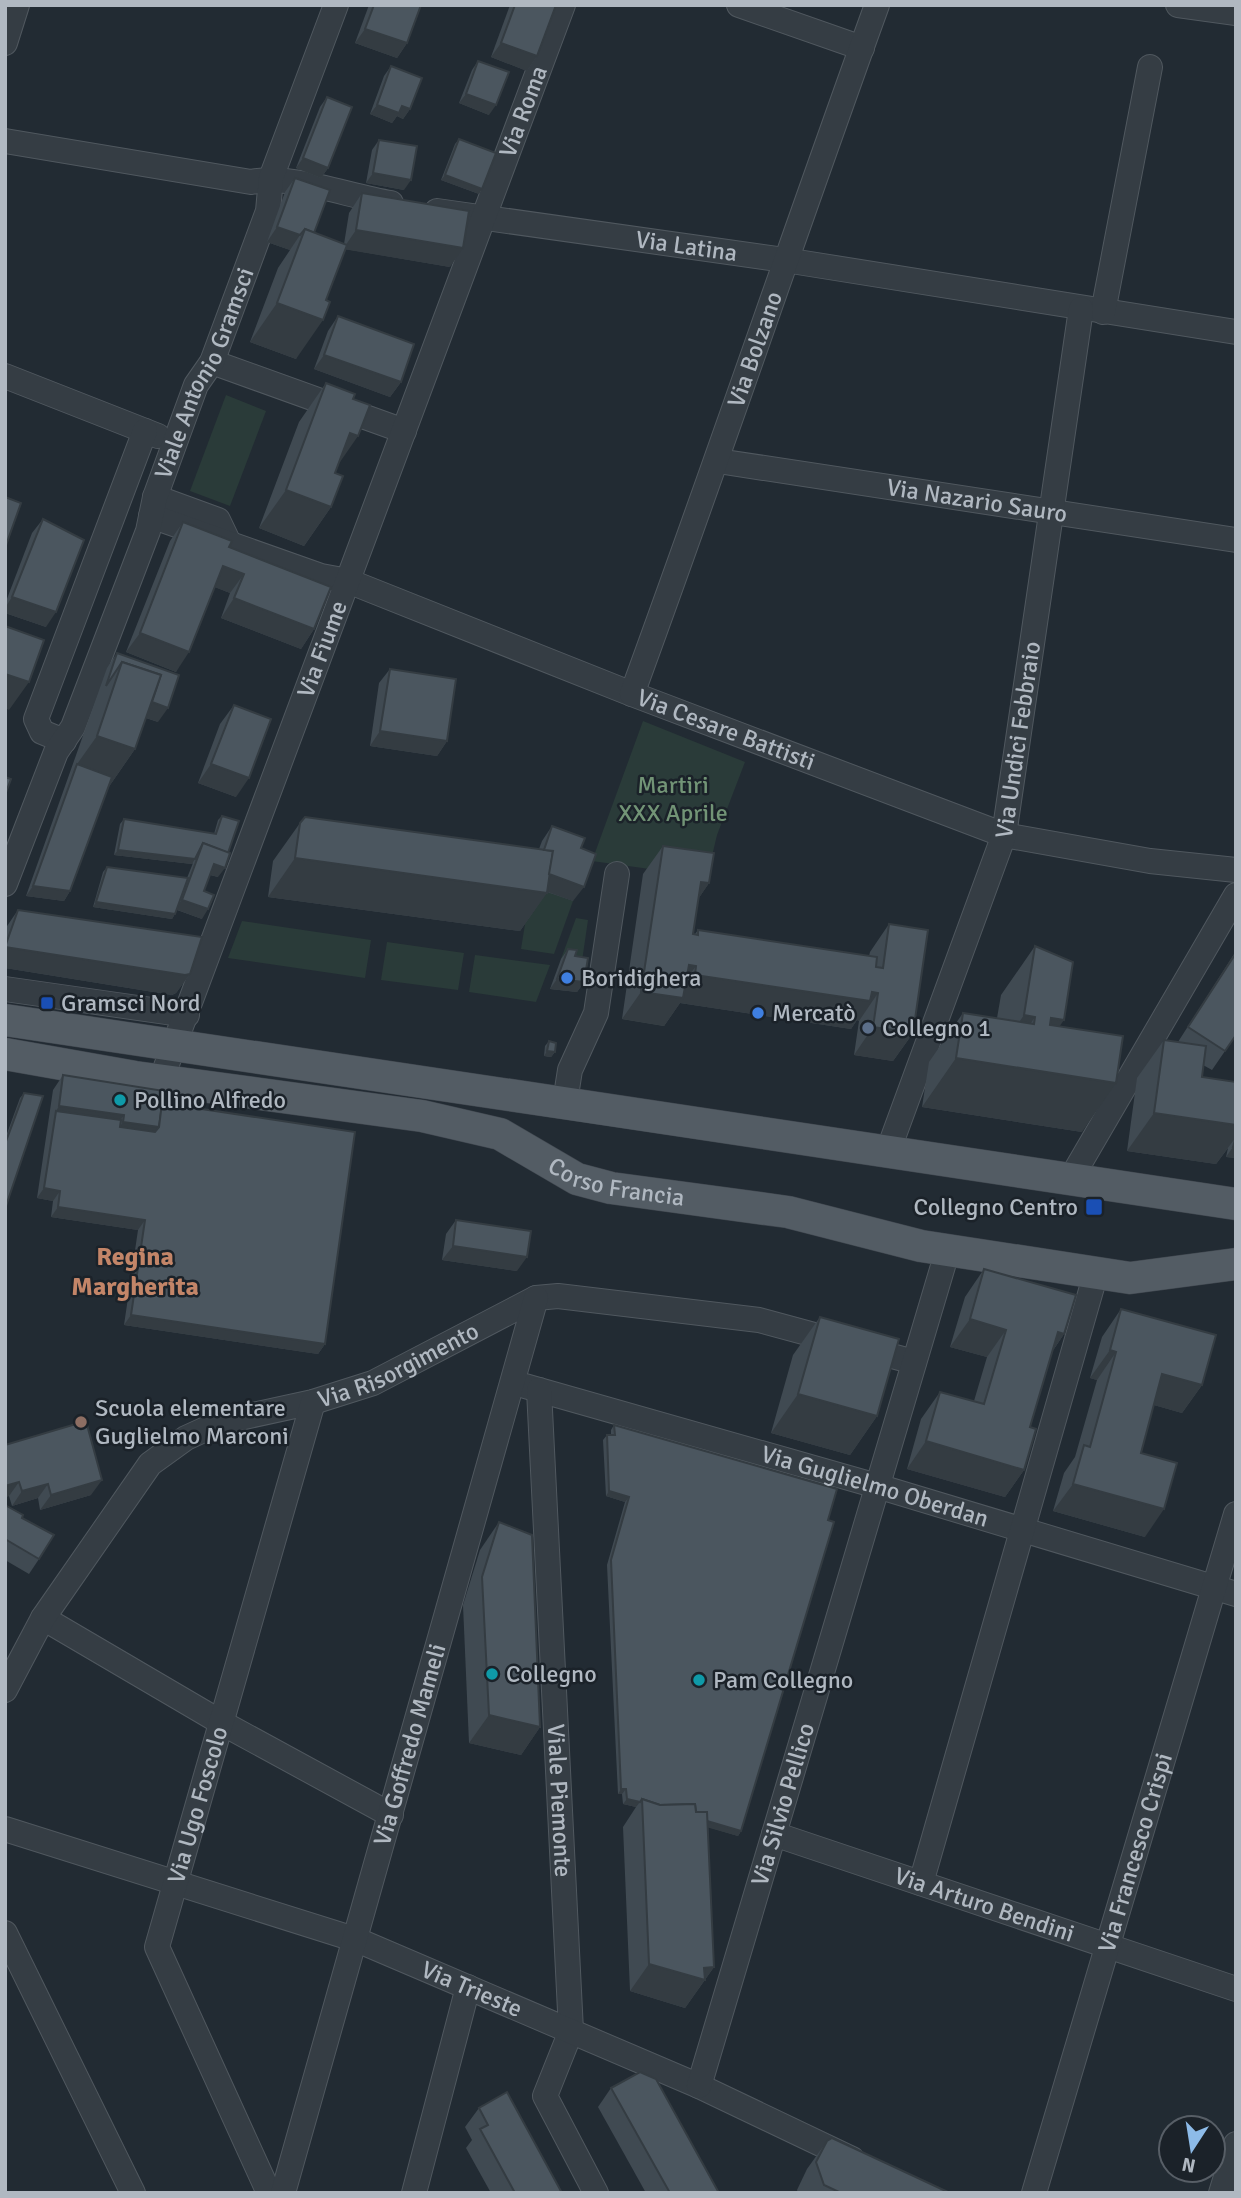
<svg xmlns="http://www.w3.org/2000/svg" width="1241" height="2198" viewBox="0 0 1241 2198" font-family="Signika,sans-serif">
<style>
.green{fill:#2a3b39}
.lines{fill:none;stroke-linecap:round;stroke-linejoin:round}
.minor-casing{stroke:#50585f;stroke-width:26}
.major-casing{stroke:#3f464e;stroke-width:33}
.minor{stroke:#353d44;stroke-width:24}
.major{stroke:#535c64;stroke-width:32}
.wall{fill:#404a52}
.shaded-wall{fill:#343c42}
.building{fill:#4b565f;stroke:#343c42;stroke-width:2}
.shop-dot{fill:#3f7fe0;stroke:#1b2229;stroke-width:2.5}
.transit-dot{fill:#1a4fb4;stroke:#1b2229;stroke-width:2.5}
.service-dot{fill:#5c6f8a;stroke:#1b2229;stroke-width:2.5}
.culture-dot{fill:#0f9aa8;stroke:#1b2229;stroke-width:2.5}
.education-dot{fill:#8d6e63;stroke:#1b2229;stroke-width:2.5}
.labels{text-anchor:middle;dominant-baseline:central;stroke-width:5;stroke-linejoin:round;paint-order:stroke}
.street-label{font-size:24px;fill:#b0b8c1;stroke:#1b2229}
.park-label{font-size:24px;fill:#729476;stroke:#1b2229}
.poi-label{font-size:24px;fill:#b0b8c1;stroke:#1b2229;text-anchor:start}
.neighbourhood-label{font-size:26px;font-weight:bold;fill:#c38568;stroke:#1b2229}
</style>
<rect width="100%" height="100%" fill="#222b33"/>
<g class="green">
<polygon points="226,395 266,411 230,506 190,491"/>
<polygon points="643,721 745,762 717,835 707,877 592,861"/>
<polygon points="537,888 573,901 554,954 521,949 526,918"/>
<polygon points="576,918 588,920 581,968 561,959"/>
<polygon points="242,921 371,940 365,978 228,958"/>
<polygon points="387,942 464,953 458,990 381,980"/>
<polygon points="475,955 550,965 536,1002 469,992"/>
</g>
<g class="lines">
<defs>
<g id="minor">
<polyline points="739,5 862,48"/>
<polyline points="1178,5 1236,13"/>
<polyline points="5,43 17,5"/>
<path d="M5,141L251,182C294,174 347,196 391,203"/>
<path id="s1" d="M437,211L785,260L1236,332"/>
<polyline points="1103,312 1150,67"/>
<polyline points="212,362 404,431"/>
<polyline points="5,376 158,436"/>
<path id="s2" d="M718,461L1236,540"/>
<polyline points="155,497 218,520 229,543"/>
<path id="s3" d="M151,516L321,576L348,581L632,694L1004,835L1150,861L1236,870"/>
<path id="s4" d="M632,694C716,465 794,234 877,5"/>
<polyline points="64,741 42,732 36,719 145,431"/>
<path id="s5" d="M5,884L56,752L73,727L148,531L155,497L196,385L212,362L268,211L271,178L336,5"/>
<polyline points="5,989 187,1015"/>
<path id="s6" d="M161,1080L563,5"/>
<polyline points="565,1102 570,1070 596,1013 617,874"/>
<path id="s7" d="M887,1154L1004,835L1081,309"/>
<polyline points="1070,1180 1236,895"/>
<path id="s8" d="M525,1386L877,1486L1236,1594"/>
<path id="s9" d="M539,1390L571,2031L545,2096L596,2193"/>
<polyline points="43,1618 222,1723 391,1815"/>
<path id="s10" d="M5,1690L43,1618L150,1464L186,1438L221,1422L313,1402L373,1383L536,1298L558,1296L759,1320L914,1362"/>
<path id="s11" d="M5,1829L357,1940L699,2086L852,2159"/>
<path id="s12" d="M774,1834L1236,1989"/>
<polyline points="921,1883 1096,1273"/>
<polyline points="5,1933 133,2193"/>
<path id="s13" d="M699,2086L943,1266"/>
<path id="s14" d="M269,2193L157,1947L313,1402"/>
<path id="s15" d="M283,2193L536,1298"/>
<polyline points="414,2193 468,1987"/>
<path id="s16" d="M1034,2193L1236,1514"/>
<polyline points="1221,2193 1236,2144"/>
</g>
<g id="major">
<path d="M5,1020C416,1079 825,1144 1236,1204"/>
<path id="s17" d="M5,1054L135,1077L422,1116L500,1134L577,1179L611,1188L788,1212L921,1246L1130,1278L1236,1264"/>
</g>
</defs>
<use href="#minor" class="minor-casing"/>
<use href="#major" class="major-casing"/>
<use href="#minor" class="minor"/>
<use href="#major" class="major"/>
</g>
<g class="wall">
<polygon points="369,5 421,5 407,43 397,58 355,43"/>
<polygon points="510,5 556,5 537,56 527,71 491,57"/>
<polygon points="478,61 489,115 459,103 472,70"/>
<polygon points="391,66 410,109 403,119 397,116 392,123 370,114 384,76"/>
<polygon points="327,97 328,168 321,178 296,168 320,107"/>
<polygon points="459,139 479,194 441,180 455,144"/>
<polygon points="379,140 404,190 366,183 372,150"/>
<polygon points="295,178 314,233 344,244 349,213 362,193 450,267 345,249 296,359 250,342 278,268 290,250 267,242 285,192"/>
<polygon points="338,316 401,382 390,397 314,369 328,331"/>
<polygon points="326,383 353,399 338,465 335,473 331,507 304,546 259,528 299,422"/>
<polygon points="43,519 46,627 5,613 5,604 32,533"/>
<polygon points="183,522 229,547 314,629 301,649 221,618 230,593 215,587 176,672 126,652 170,541"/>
<polygon points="117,653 158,722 146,718 135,749 108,788 70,891 64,901 26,896 107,668"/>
<polygon points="390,669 447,741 437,756 370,746 379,683"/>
<polygon points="234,705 236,797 198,783 220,724"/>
<polygon points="222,816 218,877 210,875 204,891 202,919 177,910 172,919 93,907 103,872 107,867 187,878 193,863 192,864 114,855 120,824 124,819 214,834 218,820"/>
<polygon points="300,823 539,849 542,841 552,826 581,848 573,901 547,892 520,931 268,897 273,861"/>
<polygon points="663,846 709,883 698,899 693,934 695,934 698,930 869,956 870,952 889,924 913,1033 893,1061 854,1055 859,1021 857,1020 851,1029 680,1003 664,1026 622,1019 643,874"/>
<polygon points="18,910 190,974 176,993 172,995 5,968 5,929"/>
<polygon points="1035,946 1082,1132 922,1107 929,1062 963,1013 997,1018 1001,995"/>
<polygon points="568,949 575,956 584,982 577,992 550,989 561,959"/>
<polygon points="1236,951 1236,1035 1212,1070 1203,1065 1202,1077 1236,1082 1236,1158 1226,1157 1228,1148 1216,1164 1127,1151 1137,1078 1164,1040 1178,1042"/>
<polygon points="549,1041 555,1052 551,1057 544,1056 545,1046"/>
<polygon points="63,1075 162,1103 325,1344 318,1354 124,1325 138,1230 51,1217 53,1201 37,1198 53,1090"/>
<polygon points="24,1093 5,1209 5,1139 20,1098"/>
<polygon points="456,1220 517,1271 442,1260 446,1234"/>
<polygon points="984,1269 1064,1334 1052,1352 1030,1427 1024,1470 1005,1497 907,1469 921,1419 940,1392 974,1401 987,1357 950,1347 965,1297"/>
<polygon points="1121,1309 1202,1385 1182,1413 1154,1405 1141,1453 1145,1537 1053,1511 1064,1473 1075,1457 1097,1380 1090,1378 1102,1337"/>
<polygon points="820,1317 877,1416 850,1455 771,1433 793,1355"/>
<polygon points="614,1425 741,1831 738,1836 708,1827 714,1967 685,2008 630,1991 623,1827 636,1807 623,1804 622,1794 618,1794 607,1565 625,1502 606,1496 603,1440 607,1435 611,1435 611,1430"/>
<polygon points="5,1445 91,1495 40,1510 38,1498 12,1506 9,1496 5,1497"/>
<polygon points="5,1505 22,1518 39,1559 29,1574 5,1560"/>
<polygon points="499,1522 540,1727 521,1755 469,1743 463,1605 480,1550"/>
<polygon points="611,2088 719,2193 646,2193 598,2107"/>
<polygon points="479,2108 562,2193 491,2193 466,2148 472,2140 465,2127"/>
<polygon points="827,2141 950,2193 798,2193 797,2190 807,2169"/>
</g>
<g class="shaded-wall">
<polygon points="365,29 407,43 397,58 355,43"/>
<polygon points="501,43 537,56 527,71 491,57"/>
<polygon points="466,94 496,105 489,115 459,103"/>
<polygon points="377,105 402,106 410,109 403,119 397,116 392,123 370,114"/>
<polygon points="303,158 328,168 321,178 296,168"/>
<polygon points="373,173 411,180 404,190 366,183"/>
<polygon points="445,175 482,189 479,194 441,180"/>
<polygon points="277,227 300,235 290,250 267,242"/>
<polygon points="356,230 463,248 450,267 343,249"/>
<polygon points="277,303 323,320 296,359 250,342"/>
<polygon points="324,355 401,382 390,397 314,369"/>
<polygon points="350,433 358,436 331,475"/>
<polygon points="286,490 331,507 304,546 259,528"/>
<polygon points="223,566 244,574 230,593 209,585"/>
<polygon points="12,597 56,612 46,627 5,613 5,608"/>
<polygon points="234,598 314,629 301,649 221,618"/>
<polygon points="140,633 189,652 176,672 126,652"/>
<polygon points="5,674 29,682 9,710 5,708"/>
<polygon points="113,689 168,708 158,722 108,705"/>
<polygon points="380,731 447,741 437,756 370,746"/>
<polygon points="97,736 135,749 108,788 77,764 70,774"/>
<polygon points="211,764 249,778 236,797 198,783"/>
<polygon points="118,850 195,859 192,864 114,855"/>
<polygon points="295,858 547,893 520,931 268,897"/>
<polygon points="214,864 225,868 218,877 207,874"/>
<polygon points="537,869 584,887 573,901 526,884"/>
<polygon points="701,882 709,883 690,911"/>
<polygon points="33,886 70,891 64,901 26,896"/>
<polygon points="182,900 208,909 202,919 175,909"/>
<polygon points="96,902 175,914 172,919 93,907"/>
<polygon points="5,947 190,974 176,993 172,995 5,968"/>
<polygon points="689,965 696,966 676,994"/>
<polygon points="695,975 872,992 878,993 859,1021 857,1020 851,1029 680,1003 664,1026 622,1019 641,992 679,998"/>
<polygon points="557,979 584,982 577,992 550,989"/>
<polygon points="1024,1015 1035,1017 1002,1065 1116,1083 1082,1132 922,1107 956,1058 991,1063"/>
<polygon points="1051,1018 1064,1020 1029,1069"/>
<polygon points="873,1027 913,1033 893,1061 854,1055"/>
<polygon points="547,1051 555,1052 551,1057 544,1056"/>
<polygon points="59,1106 124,1115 114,1130 56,1111"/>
<polygon points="1154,1113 1236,1125 1236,1137 1216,1164 1127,1151"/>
<polygon points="123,1122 159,1127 148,1142 113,1137"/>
<polygon points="1233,1147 1236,1147 1236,1158 1226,1157"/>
<polygon points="44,1188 60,1191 53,1201 37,1198"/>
<polygon points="58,1207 145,1220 138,1230 51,1217"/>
<polygon points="453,1246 527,1257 517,1271 442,1260"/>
<polygon points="131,1315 325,1344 318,1354 124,1325"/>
<polygon points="970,1319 1006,1330 987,1357 950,1347"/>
<polygon points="1058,1332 1064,1334 1045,1362"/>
<polygon points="1110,1350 1116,1352 1097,1380 1090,1378"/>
<polygon points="1162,1374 1202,1385 1182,1413 1143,1402"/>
<polygon points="798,1394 877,1416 850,1455 771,1433"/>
<polygon points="926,1441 1024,1470 1005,1497 907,1469"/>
<polygon points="102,1480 91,1495 40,1510 51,1495"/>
<polygon points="19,1482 9,1496 5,1497 5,1486"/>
<polygon points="48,1484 38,1498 12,1506 22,1491"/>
<polygon points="1073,1484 1164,1509 1145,1537 1053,1511"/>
<polygon points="609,1491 629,1497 625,1502 606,1496"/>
<polygon points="489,1715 540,1727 521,1755 469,1743"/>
<polygon points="621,1789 626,1789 622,1794 618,1794"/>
<polygon points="627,1799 640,1802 636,1807 623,1804"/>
<polygon points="642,1803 741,1831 738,1836 642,1809"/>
<polygon points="649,1964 704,1968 714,1967 685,2008 630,1991"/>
</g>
<g class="building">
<polygon points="374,5 421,5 407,43 365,29"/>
<polygon points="515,5 556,5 537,56 501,43"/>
<polygon points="478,61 509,72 496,105 466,94"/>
<polygon points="391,66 422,78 410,109 402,106 399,113 377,105"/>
<polygon points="327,97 352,107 328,168 303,158"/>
<polygon points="459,139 496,153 482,189 445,175"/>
<polygon points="379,140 417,146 411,180 373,173"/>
<polygon points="295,178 330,190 314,233 305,229 300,235 277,227"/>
<polygon points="362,193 469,211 463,248 356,230"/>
<polygon points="305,229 347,245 326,300 330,302 323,320 277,303"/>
<polygon points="338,316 414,344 401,382 324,355"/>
<polygon points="326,383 355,394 353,399 370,405 358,436 350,433 335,473 343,476 331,507 286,490"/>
<polygon points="5,497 21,503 5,548"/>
<polygon points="43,519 84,540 56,612 12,597"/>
<polygon points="183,522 232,541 229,547 331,587 314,629 234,598 244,574 223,566 189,652 140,633"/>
<polygon points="5,626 44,640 29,682 5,674"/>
<polygon points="117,653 179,675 168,708 152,702 161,675 122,662 106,686"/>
<polygon points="122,662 161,675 135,749 97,736"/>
<polygon points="390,669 456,679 447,741 380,731"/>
<polygon points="234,705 271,719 249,778 211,764"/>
<polygon points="77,764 112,777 70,891 33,886"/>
<polygon points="5,777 11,779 5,795"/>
<polygon points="222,816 239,821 228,853 203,843 195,859 118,850 124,819 216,834"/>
<polygon points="305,817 553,851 547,893 295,858 300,823"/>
<polygon points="552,826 585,838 581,848 596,854 584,887 549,874 553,851 544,850"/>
<polygon points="203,843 230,853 225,868 214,864 204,891 214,895 208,909 182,900"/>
<polygon points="663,846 714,853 709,883 701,882 693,934 698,935 698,930 877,957 876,967 883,968 889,924 928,930 913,1033 873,1027 878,993 872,992 870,1001 695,975 696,966 689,965 683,998 641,992"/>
<polygon points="107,867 188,878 175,914 96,902"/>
<polygon points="18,910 202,937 190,974 185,975 5,947"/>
<polygon points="1035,946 1073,962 1064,1020 1051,1018 1050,1025 1123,1036 1116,1083 956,1058 963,1013 1034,1024 1035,1017 1024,1015"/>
<polygon points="568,949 577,950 575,956 588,958 584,982 557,979"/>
<polygon points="1236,953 1236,1035 1225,1051 1188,1027"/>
<polygon points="1164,1040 1206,1046 1202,1077 1236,1082 1236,1125 1154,1113"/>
<polygon points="549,1041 556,1043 555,1052 547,1051"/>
<polygon points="63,1075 164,1091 159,1127 123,1122 124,1115 59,1106"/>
<polygon points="24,1093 43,1096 5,1209 5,1144"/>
<polygon points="162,1103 355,1132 325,1344 131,1315 145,1220 58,1207 60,1191 44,1188 56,1111 121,1120 120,1127 155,1132 159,1127"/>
<polygon points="1236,1137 1236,1147 1233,1147"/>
<polygon points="456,1220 531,1231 527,1257 453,1246"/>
<polygon points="984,1269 1076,1295 1064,1334 1058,1332 1030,1427 1036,1429 1024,1470 926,1441 940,1392 984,1404 1006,1330 970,1319"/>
<polygon points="1121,1309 1216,1335 1202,1385 1162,1374 1141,1453 1177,1463 1164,1509 1073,1484 1084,1445 1090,1447 1116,1352 1110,1350"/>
<polygon points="820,1317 899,1339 877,1416 798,1394"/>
<polygon points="86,1421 102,1480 51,1495 48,1484 22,1491 19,1482 5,1486 5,1445"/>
<polygon points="614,1425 837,1489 828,1520 834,1522 741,1831 707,1821 707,1812 696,1812 695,1804 660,1805 642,1799 640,1802 627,1799 626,1789 621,1789 611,1560 629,1497 609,1491 607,1435 615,1435"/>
<polygon points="5,1505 23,1515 22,1518 54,1535 39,1559 5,1539"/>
<polygon points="499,1522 532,1535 540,1727 489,1715 482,1577"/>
<polygon points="642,1799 660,1805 695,1804 696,1812 707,1812 714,1967 704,1968 705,1980 649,1964"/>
<polygon points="640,2072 656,2079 719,2193 670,2193 611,2088"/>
<polygon points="507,2092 562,2193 515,2193 480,2129 488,2125 479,2108"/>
<polygon points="832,2138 950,2193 841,2193 824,2185 816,2162 827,2141"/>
</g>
<g class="shop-dot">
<circle cx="567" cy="978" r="7"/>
<circle cx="758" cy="1013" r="7"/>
</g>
<g class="transit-dot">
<rect x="40" y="996" width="14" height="14" rx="3.5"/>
<rect x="1085" y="1198" width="18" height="18" rx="3.5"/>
</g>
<circle class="service-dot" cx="868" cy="1028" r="7"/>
<g class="culture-dot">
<circle cx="120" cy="1100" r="7"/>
<circle cx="492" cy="1674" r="7"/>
<circle cx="699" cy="1680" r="7"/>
</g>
<circle class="education-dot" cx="81" cy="1422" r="7"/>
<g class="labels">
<g class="street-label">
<text stroke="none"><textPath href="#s6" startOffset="1034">Via Roma</textPath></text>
<text stroke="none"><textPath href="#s1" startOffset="252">Via Latina</textPath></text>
<text stroke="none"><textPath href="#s4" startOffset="366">Via Bolzano</textPath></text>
<text stroke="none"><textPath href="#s5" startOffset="550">Viale Antonio Gramsci</textPath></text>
<text stroke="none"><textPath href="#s2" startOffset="262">Via Nazario Sauro</textPath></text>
<text stroke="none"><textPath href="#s6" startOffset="460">Via Fiume</textPath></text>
<text stroke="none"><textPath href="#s3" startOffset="614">Via Cesare Battisti</textPath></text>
<text stroke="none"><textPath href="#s7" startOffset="436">Via Undici Febbraio</textPath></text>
<text stroke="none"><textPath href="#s17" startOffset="630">Corso Francia</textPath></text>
<text stroke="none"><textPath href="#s10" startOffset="539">Via Risorgimento</textPath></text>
<text stroke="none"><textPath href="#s8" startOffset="364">Via Guglielmo Oberdan</textPath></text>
<text stroke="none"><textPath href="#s15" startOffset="466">Via Goffredo Mameli</textPath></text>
<text stroke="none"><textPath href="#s9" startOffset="411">Viale Piemonte</textPath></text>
<text stroke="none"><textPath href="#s14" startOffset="418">Via Ugo Foscolo</textPath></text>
<text stroke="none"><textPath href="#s13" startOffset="294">Via Silvio Pellico</textPath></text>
<text stroke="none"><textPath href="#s16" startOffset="355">Via Francesco Crispi</textPath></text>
<text stroke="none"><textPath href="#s12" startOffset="222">Via Arturo Bendini</textPath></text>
<text stroke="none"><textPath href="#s11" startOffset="494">Via Trieste</textPath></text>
</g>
<g class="park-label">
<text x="673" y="785">Martiri<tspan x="673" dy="28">XXX Aprile</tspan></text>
</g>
<g class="poi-label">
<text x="581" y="978">Boridighera</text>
<text x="61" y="1003">Gramsci Nord</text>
<text x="772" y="1013">Mercatò</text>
<text x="882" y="1028">Collegno 1</text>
<text x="134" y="1100">Pollino Alfredo</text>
<text x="1078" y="1207" text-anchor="end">Collegno Centro</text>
<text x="95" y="1408">Scuola elementare<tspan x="95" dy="28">Guglielmo Marconi</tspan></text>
<text x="506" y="1674">Collegno</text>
<text x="713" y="1680">Pam Collegno</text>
</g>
<g class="neighbourhood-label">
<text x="135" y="1257">Regina<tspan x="135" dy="30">Margherita</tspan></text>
</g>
</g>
<rect width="1241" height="2198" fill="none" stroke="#b0b8c1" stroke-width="14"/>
<g transform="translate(1192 2149) rotate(192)"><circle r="33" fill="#1b2229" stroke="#575e66" stroke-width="2"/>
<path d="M0-5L12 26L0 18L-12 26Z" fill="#8dbbe8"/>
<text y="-10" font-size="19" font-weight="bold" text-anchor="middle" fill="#b0b8c1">N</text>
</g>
</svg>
